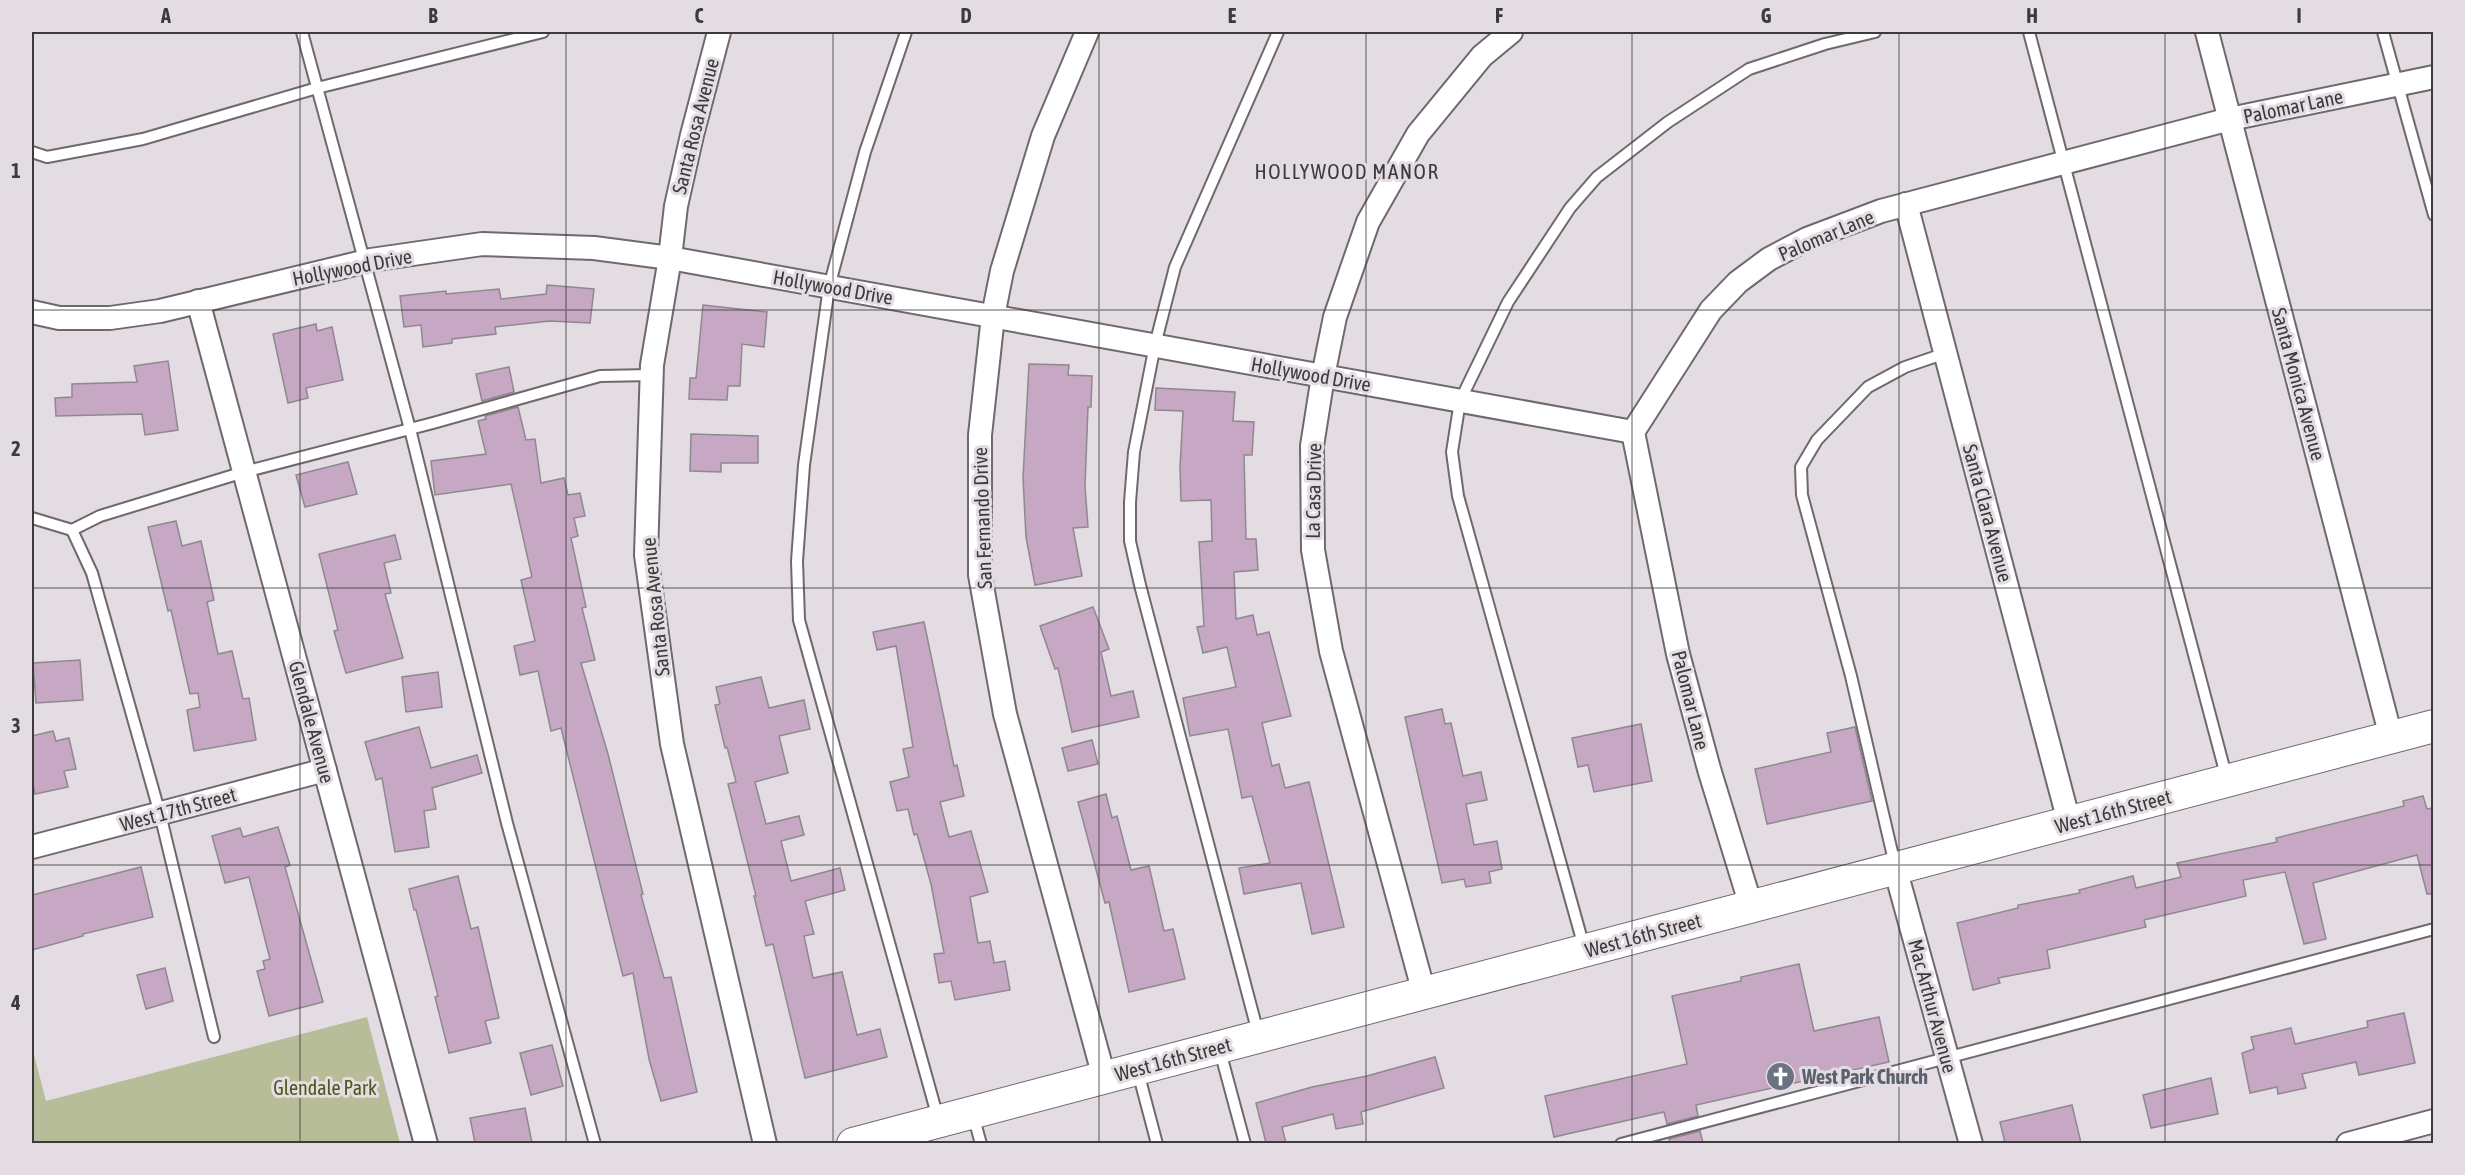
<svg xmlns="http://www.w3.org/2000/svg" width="2465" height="1175" viewBox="0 0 2465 1175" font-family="'Asap Condensed',sans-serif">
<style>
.green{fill:#b6bd98}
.building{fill:#c6a7c4;stroke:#8f898f;stroke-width:1.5}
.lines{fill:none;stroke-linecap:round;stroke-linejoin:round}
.lane-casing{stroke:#6f696f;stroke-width:14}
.street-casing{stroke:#6f696f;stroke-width:26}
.secondary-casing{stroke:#6f696f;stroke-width:34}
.lane{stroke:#fff;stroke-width:10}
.street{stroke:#fff;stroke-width:22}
.secondary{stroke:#fff;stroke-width:32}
.grid{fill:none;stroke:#3d3a3c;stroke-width:1.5;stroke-opacity:0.55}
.labels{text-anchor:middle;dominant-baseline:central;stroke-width:6;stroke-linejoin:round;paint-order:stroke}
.street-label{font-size:20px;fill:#3d3a3c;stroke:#e3dce2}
.worship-label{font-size:20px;font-weight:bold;fill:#5b616d;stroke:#e3dce2;text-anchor:start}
.park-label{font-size:20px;fill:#4d5618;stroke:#e3dce2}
.neighbourhood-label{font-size:21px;letter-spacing:1.5px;fill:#3d3a3c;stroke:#e3dce2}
.neatline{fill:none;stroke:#3d3a3c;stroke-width:2}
.grid-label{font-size:20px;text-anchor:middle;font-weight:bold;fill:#3d3a3c}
</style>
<rect width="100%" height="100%" fill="#e3dce2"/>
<polygon class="green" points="367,1017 400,1143 32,1143 32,1047 46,1101"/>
<g class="building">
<polygon points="547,285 594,289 590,323 550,321 495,327 496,334 452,339 452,343 423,347 421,325 404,327 400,296 446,291 446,294 499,289 501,299 546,294"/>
<polygon points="703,305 767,312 764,347 742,344 740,386 728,386 727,400 689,399 690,378 696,378"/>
<polygon points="316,324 317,331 332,327 343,380 306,388 308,398 288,403 273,334"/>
<polygon points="168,361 178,430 145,435 142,414 56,416 55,398 72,397 72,384 137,382 134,366"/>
<polygon points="1029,364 1069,365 1068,375 1092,376 1091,407 1088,407 1085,486 1088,527 1073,528 1082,576 1035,585 1026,537 1023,478"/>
<polygon points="509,367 514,392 482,401 476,374"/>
<polygon points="1156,388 1235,392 1233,421 1254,422 1252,455 1244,455 1246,539 1256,539 1258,570 1234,572 1236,619 1253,615 1257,635 1269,632 1291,716 1262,723 1272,766 1279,764 1285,788 1309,782 1344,927 1312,934 1301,883 1244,894 1239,868 1270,863 1252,796 1242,798 1228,729 1190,736 1183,698 1236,687 1227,647 1203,653 1197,627 1204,626 1199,542 1212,541 1211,500 1181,501 1180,468 1183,411 1155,410"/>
<polygon points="518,407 526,440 535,439 541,483 564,478 568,495 580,493 585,516 574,518 578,536 571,538 586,607 582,608 595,660 581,663 608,754 643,894 641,895 664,978 671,977 697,1092 661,1101 649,1059 633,973 623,976 561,728 551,731 538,671 520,675 514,646 535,641 521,580 532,577 511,484 435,495 431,461 486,454 478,421 486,419 485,416"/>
<polygon points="691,434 758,436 758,463 721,463 721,472 690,471"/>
<polygon points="348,462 357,494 305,507 296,475"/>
<polygon points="176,521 182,546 201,541 214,600 207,602 218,654 232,651 243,699 249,698 256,740 194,751 187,710 200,707 198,693 190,694 171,610 168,611 148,527"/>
<polygon points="395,535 401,559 384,563 391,593 385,594 403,658 346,673 334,631 338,630 319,554"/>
<polygon points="1093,607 1109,649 1101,652 1111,696 1133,691 1139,717 1072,732 1058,668 1055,669 1040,626"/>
<polygon points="924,622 954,766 957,765 964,796 940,802 949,837 971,831 988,892 970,897 978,943 990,941 994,963 1005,961 1010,990 955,1000 951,981 939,983 934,954 944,953 931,884 917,834 914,835 908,809 897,811 890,782 909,777 903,749 913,747 896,646 877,650 873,632"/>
<polygon points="80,660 83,700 36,703 33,663"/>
<polygon points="438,672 442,707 406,712 402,677"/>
<polygon points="761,677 769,708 804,700 810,729 779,736 788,773 755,782 766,824 799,816 804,835 781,841 791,881 840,868 845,890 805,901 814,934 804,936 813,978 842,972 857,1035 880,1029 887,1057 805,1078 773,944 766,946 754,896 756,896 728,784 736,782 727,747 725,748 715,705 720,704 716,687"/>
<polygon points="1442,709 1445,724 1451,723 1463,776 1481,772 1487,800 1466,804 1474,845 1497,841 1502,869 1489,872 1491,883 1466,887 1464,879 1442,883 1405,717"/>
<polygon points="1641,724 1652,781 1594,792 1588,765 1578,767 1572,738"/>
<polygon points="419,727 431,768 477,755 482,773 432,788 436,809 424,811 429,847 395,852 382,778 376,780 365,742"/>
<polygon points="1855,727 1872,801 1767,824 1755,769 1831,752 1827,733"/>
<polygon points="53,731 56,741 69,738 76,769 64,771 68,787 35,794 32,781 32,736"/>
<polygon points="1092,740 1098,764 1068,771 1062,748"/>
<polygon points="1106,794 1112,818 1117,816 1131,870 1149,866 1164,931 1173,929 1185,979 1129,992 1109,902 1105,903 1078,802"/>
<polygon points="2423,796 2427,809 2433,808 2433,894 2427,894 2417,855 2313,883 2326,939 2304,944 2285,872 2243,880 2246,896 2144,920 2146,927 2047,950 2050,968 1998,978 2000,983 1973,990 1957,923 2018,908 2018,905 2080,893 2079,890 2133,876 2136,888 2181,877 2177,863 2277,842 2276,838 2404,806 2403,801"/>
<polygon points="278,827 290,865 285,867 323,1002 269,1016 257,971 265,969 263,961 270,959 249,877 225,883 212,836 240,828 243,837"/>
<polygon points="141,867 153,917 83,934 83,936 32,950 32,895"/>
<polygon points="458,876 471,929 478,927 499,1018 485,1021 491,1043 449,1053 435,997 438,996 416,910 414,910 409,889"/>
<polygon points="1799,964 1814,1031 1879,1017 1889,1062 1696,1105 1698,1116 1667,1124 1664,1112 1554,1137 1545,1096 1687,1064 1672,996 1741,981 1741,977"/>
<polygon points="165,968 173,1001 146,1009 137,975"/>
<polygon points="2404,1013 2415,1063 2359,1075 2356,1062 2302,1074 2306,1088 2278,1094 2277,1087 2250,1093 2242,1053 2254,1049 2251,1037 2291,1028 2295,1044 2368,1027 2367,1021"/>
<polygon points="552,1045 563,1086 531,1095 520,1053"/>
<polygon points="1435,1057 1444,1088 1361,1112 1363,1124 1336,1129 1333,1114 1282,1127 1286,1143 1266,1143 1256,1103 1312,1087 1367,1076"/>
<polygon points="2211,1078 2218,1114 2151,1128 2143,1095"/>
<polygon points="2072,1105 2081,1143 2005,1143 2000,1122"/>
<polygon points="525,1108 532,1143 475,1143 470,1118"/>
<polygon points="1700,1131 1703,1143 1670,1143 1669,1139"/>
</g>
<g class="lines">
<defs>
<g id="lane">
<polyline points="302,32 410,429 507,823 595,1144"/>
<polyline points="906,32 865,152 829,287 804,465 797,561 799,620 938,1118"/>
<polyline points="2029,32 2227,779"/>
<polyline points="2383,32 2434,215"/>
<polyline points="32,152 47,157 143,139 317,88 543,32"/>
<polyline points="32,518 72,530 100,516 244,472 433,423 600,376 652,375"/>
<polyline points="72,530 92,573 160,814 214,1037"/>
<polyline points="1895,865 1851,676 1802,495 1801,467 1817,440 1868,387 1905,367 1946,353"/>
<polyline points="1584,947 1458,496 1452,452 1460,401 1508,302 1570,208 1597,177 1668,122 1749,69 1825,44 1875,32"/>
<polyline points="1258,1033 1140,585 1130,541 1130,502 1134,452 1155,345 1175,267 1278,32"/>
<polyline points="1220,1051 1245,1144"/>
<polyline points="1138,1072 1157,1144"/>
<polyline points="973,1115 981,1144"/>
<polyline points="1621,1144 2434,929"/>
</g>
<g id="street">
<polyline points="719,32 692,135 676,206 670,258 652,365 646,555 672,744 765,1144"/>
<polyline points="1087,32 1043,136 1002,271 993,316 980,435 980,575 1005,714 1104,1077"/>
<polyline points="2207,32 2391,737"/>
<polyline points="1906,204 2069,822"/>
<polyline points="198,301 426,1144"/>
<polyline points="32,312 59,318 110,318 160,311 371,260 482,244 594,248 670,258 1633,432"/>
<polyline points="32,847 325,770"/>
<polyline points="1895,868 1971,1144"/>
<polyline points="1751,906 1709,769 1678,654 1633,432 1711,310 1738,282 1769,259 1807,239 1881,211 2230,119 2434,77"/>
<polyline points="1424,993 1331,651 1313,550 1312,446 1323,376 1335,317 1368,222 1418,134 1482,56 1511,32"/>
<polyline points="2348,1144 2434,1121"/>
</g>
<polyline id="secondary" points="853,1144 2434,726"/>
</defs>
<use href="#lane" class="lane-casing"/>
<use href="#street" class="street-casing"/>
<use href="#secondary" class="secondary-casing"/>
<use href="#lane" class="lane"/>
<use href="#street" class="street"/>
<use href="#secondary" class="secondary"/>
</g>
<path class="grid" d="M300,32V1144M566,32V1144M833,32V1144M1099,32V1144M1366,32V1144M1632,32V1144M1899,32V1144M2165,32V1144M32,310H2434M32,588H2434M32,865H2434"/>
<defs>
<symbol id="church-disc" viewBox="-11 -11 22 22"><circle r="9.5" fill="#6b7280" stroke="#e3dce2"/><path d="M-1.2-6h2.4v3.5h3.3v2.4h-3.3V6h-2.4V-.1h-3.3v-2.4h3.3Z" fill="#fff"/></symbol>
</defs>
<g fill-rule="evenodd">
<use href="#church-disc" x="1764" y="1060" width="33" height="33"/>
</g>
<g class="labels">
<g class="street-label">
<text transform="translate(2293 106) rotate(-12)">Palomar Lane</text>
<text transform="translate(695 126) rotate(-76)">Santa Rosa Avenue</text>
<text transform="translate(1826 235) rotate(-23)">Palomar Lane</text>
<text transform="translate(352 267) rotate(-11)">Hollywood Drive</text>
<text transform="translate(833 287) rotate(10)">Hollywood Drive</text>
<text transform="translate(1311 374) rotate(10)">Hollywood Drive</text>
<text transform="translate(2299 384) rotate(75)">Santa Monica Avenue</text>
<text transform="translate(1313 491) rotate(-89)">La Casa Drive</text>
<text transform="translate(1988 513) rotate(75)">Santa Clara Avenue</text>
<text transform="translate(982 518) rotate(-92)">San Fernando Drive</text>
<text transform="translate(655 607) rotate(-96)">Santa Rosa Avenue</text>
<text transform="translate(1691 700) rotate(76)">Palomar Lane</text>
<text transform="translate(312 722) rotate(75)">Glendale Avenue</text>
<text transform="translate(178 809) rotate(-15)">West 17th Street</text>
<text transform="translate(2113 811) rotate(-15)">West 16th Street</text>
<text transform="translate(1643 935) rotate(-15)">West 16th Street</text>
<text transform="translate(1933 1006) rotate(75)">Mac Arthur Avenue</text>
<text transform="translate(1173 1059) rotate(-15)">West 16th Street</text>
</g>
<g class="worship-label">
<text x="1802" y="1076">West Park Church</text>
</g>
<g class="park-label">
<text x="325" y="1087">Glendale Park</text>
</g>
<g class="neighbourhood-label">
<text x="1347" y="171">HOLLYWOOD MANOR</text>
</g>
</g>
<rect width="2465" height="1175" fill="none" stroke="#e3dce2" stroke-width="66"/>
<rect x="33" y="33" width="2399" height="1109" class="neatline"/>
<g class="grid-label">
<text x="166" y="23">A</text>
<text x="433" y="23">B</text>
<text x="699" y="23">C</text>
<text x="966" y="23">D</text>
<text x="1232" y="23">E</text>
<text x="1499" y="23">F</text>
<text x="1766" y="23">G</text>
<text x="2032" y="23">H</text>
<text x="2299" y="23">I</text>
<text x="16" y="178">1</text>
<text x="16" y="456">2</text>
<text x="16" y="733">3</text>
<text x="16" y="1010">4</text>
</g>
</svg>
